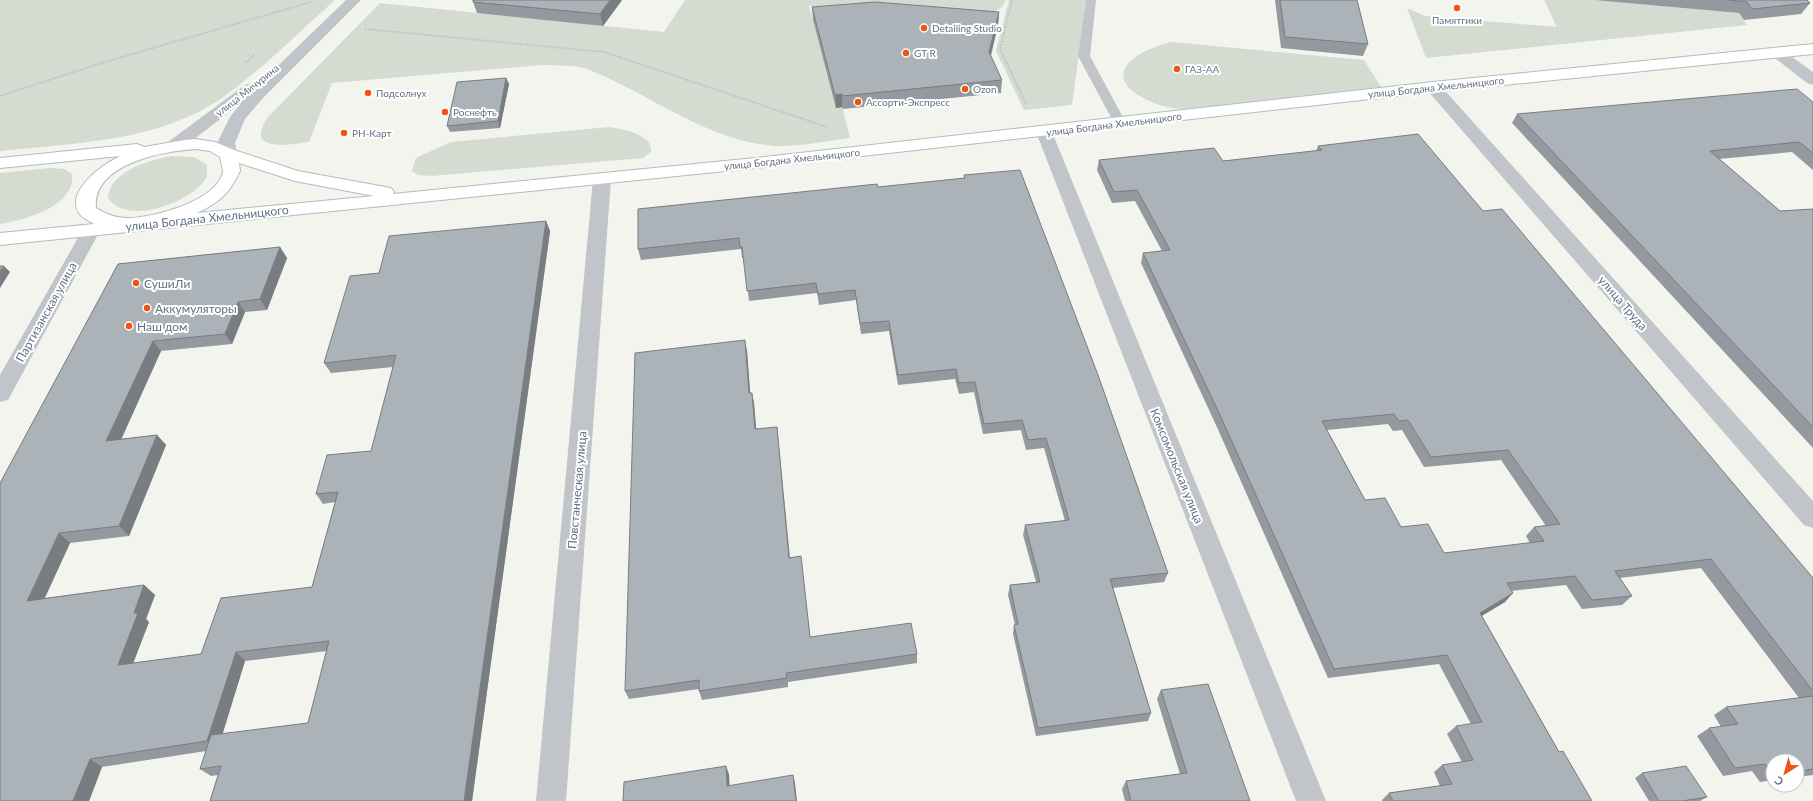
<svg xmlns="http://www.w3.org/2000/svg" width="1813" height="801" viewBox="0 0 1813 801" font-family="Lato,sans-serif">
<style>
.green{fill:#d4dbd0}
.lines{fill:none;stroke-linecap:round;stroke-linejoin:round}
.secondary-casing{stroke:#b5babf;stroke-width:2}
.path{stroke:#bdbec1;stroke-width:2;stroke-dasharray:1.5 1.5;stroke-linecap:butt}
.service{fill:#c1c4c8;fill-rule:evenodd}
.minor{fill:#c1c4c8;fill-rule:evenodd}
.tertiary{fill:#c1c4c8;fill-rule:evenodd}
.secondary{fill:#fff;fill-rule:evenodd}
.wall{fill:#93999e;fill-rule:evenodd}
.shaded-wall{fill:#787d81}
.building{fill:#abb2b8;stroke:#787d81;fill-rule:evenodd}
.poi-dot{fill:#ee5515;stroke:#fff;stroke-width:1.5}
.labels{text-anchor:middle;dominant-baseline:central;stroke-width:4;stroke-linejoin:round;paint-order:stroke}
.far-poi-label{font-size:10px;fill:#617183;stroke:#fff;text-anchor:start}
.far-street-label{font-size:10px;fill:#617183;stroke:#fff}
.street-label{font-size:12px;fill:#617183;stroke:#fff}
.poi-label{font-size:12px;fill:#617183;stroke:#fff;text-anchor:start}
</style>
<rect width="100%" height="100%" fill="#f4f4ef"/>
<g class="green">
<path d="M0,0H335C298,33 263,69 222,98C158,142 75,143 0,151Z"/>
<path d="M685,0H1006L1003,6L993,13L809,6L827,73L838,90L850,138C826,141 799,147 775,146C706,141 649,93 587,69L574,66L542,65L332,83L309,142C294,143 272,150 261,138C260,130 264,122 269,116L380,3L664,32Z"/>
<polygon points="1009,0 1086,0 1072,105 1024,110 996,51"/>
<polygon points="1544,0 1594,0 1739,13 1747,25 1426,58 1407,8 1425,16 1557,27"/>
<path d="M1172,42L1364,60L1381,87L1186,109C1172,109 1159,106 1147,100C1096,75 1138,49 1172,42Z"/>
<path d="M609,127C621,129 654,134 651,152L643,158L432,176L418,175L412,171L415,160L418,157L451,142Z"/>
<path d="M173,156L194,157L207,165V177C192,202 128,227 108,198C109,171 152,159 173,156Z"/>
<path d="M50,168L64,169L72,174C76,206 25,220 0,224V173Z"/>
</g>
<g class="lines">
<defs>
<path id="secondary" d="M1813,44V54L1433,92L755,168L0,245V233L94,224C90,221 82,218 79,213C65,190 104,164 120,156L0,168V158L137,144L144,147L185,140L196,139L215,142L234,150L298,171L391,188L394,192L393,194L755,158L1433,82ZM196,149L210,151L220,157C221,161 223,168 223,172C217,201 153,218 128,218C115,218 106,214 96,208C92,164 163,151 196,149ZM239,163L295,181L374,196L197,213C220,202 229,194 240,171Z"/>
</defs>
<use href="#secondary" class="secondary-casing"/>
<g class="path">
<polyline points="1012,0 1000,49 1026,104"/>
<polyline points="365,29 604,52 827,127"/>
<polyline points="246,62 254,55"/>
<polyline points="0,96 105,62 311,2"/>
</g>
<polygon class="service" points="1086,0 1096,0 1090,56 1126,123 1124,126 1116,126 1114,123 1078,56"/>
<g class="minor">
<polygon points="1776,47 1781,49 1813,72 1813,85 1807,83 1771,55 1768,52 1771,49"/>
<polygon points="1433,82 1439,84 1813,501 1813,528 1804,525 1427,90 1425,87 1427,84"/>
<polygon points="1044,127 1050,128 1052,132 1326,801 1296,801 1036,132 1038,128"/>
<polygon points="602,174 608,175 611,179 566,801 536,801 593,179 596,175"/>
</g>
<g class="tertiary">
<polygon points="346,0 361,0 264,97 245,119 235,143 237,154 234,158 228,159 222,158 217,143 230,117 241,103 180,150 174,151 168,150 165,146 168,142 245,85 251,83 257,86"/>
<polygon points="92,223 99,225 101,229 8,400 0,402 0,375 83,229 85,225"/>
</g>
<use href="#secondary" class="secondary"/>
</g>
<g class="wall">
<polygon points="473,0 622,0 603,26 477,13 473,2"/>
<polygon points="1275,0 1357,0 1368,44 1363,56 1281,48"/>
<polygon points="1594,0 1807,0 1810,3 1801,14 1744,20 1739,13"/>
<polygon points="812,7 999,12 998,25 991,56 1002,80 1001,93 843,109 842,107 836,108 813,20"/>
<polygon points="506,78 509,84 500,128 450,132 447,126"/>
<polygon points="1813,102 1813,170 1792,152 1719,159 1780,211 1813,209 1813,448 1512,123 1517,114"/>
<path d="M1318,146L1483,211L1813,578V775L1797,777V761H1773V780L1760,782L1752,771L1723,776L1697,736L1709,728L1721,727L1714,715L1726,707L1799,698L1701,568L1620,578L1632,596L1622,605L1582,609L1566,585L1511,591L1505,602L1482,616L1559,752L1592,801H1382V800L1389,793L1440,786L1434,772L1442,765L1462,762L1447,734L1456,726L1471,724L1439,664L1328,678L1216,425L1141,263L1143,253L1162,251L1135,201L1112,203L1097,170L1099,160L1223,161L1316,151ZM1388,424L1393,431L1402,430L1424,467L1501,460L1546,526L1534,527L1526,536L1530,543L1444,553L1401,527L1365,500L1327,430Z"/>
<polygon points="964,175 1168,573 1164,582 1113,588 1151,713 1148,721 1036,736 1013,634 1014,625 1015,625 1008,595 1010,585 1036,582 1023,535 1025,525 1065,521 1044,448 1026,450 1021,430 983,434 974,392 959,394 955,379 898,385 889,331 861,334 856,300 819,305 817,293 749,301 744,258 742,258 741,249 641,260 638,249 878,187 964,179"/>
<path d="M546,221L550,231L472,801H210L218,775L211,776L200,769L206,751L102,767L89,801H0L118,264L280,247L287,258L267,310L245,312L232,344L161,351L121,439L157,435L166,445L129,536L70,543L45,598L144,585L155,595L146,619L149,622L133,663L201,654L312,587L335,502L323,504L316,494L371,451L393,367L331,373L324,363L379,273ZM327,651L308,723L222,734L245,661Z"/>
<polygon points="747,351 750,393 754,403 756,429 777,427 790,557 802,565 810,637 917,654 917,663 788,682 788,687 702,700 699,691 699,689 629,699 625,691"/>
<polygon points="1161,690 1250,801 1125,801 1122,789 1126,781 1180,774 1157,699"/>
<polygon points="1642,773 1707,797 1700,801 1649,801 1635,778"/>
</g>
<g class="shaded-wall">
<polygon points="610,0 622,0 603,26 600,14"/>
<polygon points="999,12 998,25 988,65 989,52"/>
<polygon points="506,78 509,84 500,128 498,121"/>
<polygon points="842,94 842,107 836,108 835,95"/>
<polygon points="546,221 550,231 472,801 464,801"/>
<polygon points="280,247 287,258 267,310 260,299"/>
<polygon points="4,266 10,272 0,288 0,272"/>
<polygon points="238,302 245,312 232,344 225,334"/>
<polygon points="745,340 747,351 751,404 749,393"/>
<polygon points="153,341 161,351 116,451 106,441"/>
<polygon points="752,393 754,403 757,440 755,429"/>
<polygon points="777,427 778,437 790,567 789,558"/>
<polygon points="157,435 166,445 129,536 119,526"/>
<polygon points="59,533 70,543 39,610 27,601"/>
<polygon points="144,585 155,595 146,619 149,622 129,674 118,665 134,613"/>
<polygon points="1513,593 1505,602 1472,621 1480,613"/>
<polygon points="236,652 245,661 218,749 207,741"/>
<polygon points="90,759 102,767 89,801 73,801"/>
<polygon points="726,766 729,774 730,794 727,786"/>
<polygon points="793,775 795,783 797,801 796,801"/>
</g>
<g class="building">
<polygon points="473,0 610,0 600,14 473,2"/>
<polygon points="1280,0 1357,0 1368,44 1285,37"/>
<polygon points="1729,0 1807,0 1810,3 1752,9 1747,2"/>
<polygon points="875,2 999,12 989,52 1002,80 842,96 842,94 835,95 812,7"/>
<polygon points="506,78 498,121 447,126 457,82"/>
<polygon points="1797,89 1813,102 1813,153 1799,142 1710,151 1780,211 1813,209 1813,427 1517,114"/>
<path d="M1418,134L1483,211L1502,209L1813,578V691L1711,559L1615,571L1632,596L1592,600L1575,576L1507,583L1513,593L1480,613L1559,752L1563,751L1592,801H1393L1389,793L1452,784L1442,765L1473,760L1456,726L1482,722L1447,655L1334,669L1220,415L1143,253L1170,250L1137,190L1114,192L1099,160L1214,148L1223,161L1322,150L1318,146ZM1394,414L1399,421L1408,420L1431,457L1508,450L1560,524L1534,527L1544,541L1444,553L1428,524L1401,527L1385,498L1365,500L1322,421Z"/>
<polygon points="1020,170 1098,375 1168,573 1110,579 1151,713 1038,728 1014,625 1018,624 1010,585 1040,582 1025,525 1069,520 1046,438 1028,440 1022,420 984,424 975,382 959,383 956,369 898,375 889,321 860,323 855,290 818,294 816,283 747,291 742,247 740,247 739,238 638,249 638,209 877,184 878,187 965,178 964,175"/>
<polygon points="546,221 464,801 210,801 221,766 200,769 211,735 308,723 329,641 236,652 207,741 90,759 73,801 0,801 0,483 118,264 280,247 260,299 238,302 225,334 153,341 106,441 157,435 119,526 59,533 27,601 144,585 134,613 138,613 118,665 201,654 221,598 312,587 338,492 316,494 327,455 371,451 396,355 324,363 350,276 379,273 389,236"/>
<polygon points="0,266 4,266 0,272"/>
<polygon points="745,340 749,393 752,393 755,429 777,427 789,558 801,556 810,637 911,623 917,654 786,673 787,678 699,691 699,680 625,691 635,353"/>
<polygon points="1208,684 1250,801 1131,801 1126,781 1187,773 1161,690"/>
<polygon points="1813,696 1813,769 1797,772 1797,761 1773,761 1773,775 1765,764 1735,768 1709,728 1738,724 1726,707"/>
<polygon points="726,766 727,786 793,775 796,801 623,801 624,782"/>
<polygon points="1686,766 1707,797 1682,801 1659,801 1642,773"/>
</g>
<g class="poi-dot">
<circle cx="1457" cy="8" r="4"/>
<circle cx="924" cy="28" r="4"/>
<circle cx="906" cy="53" r="4"/>
<circle cx="1177" cy="69" r="4"/>
<circle cx="965" cy="89" r="4"/>
<circle cx="368" cy="93" r="4"/>
<circle cx="858" cy="102" r="4"/>
<circle cx="445" cy="112" r="4"/>
<circle cx="344" cy="133" r="4"/>
<circle cx="136" cy="283" r="4"/>
<circle cx="147" cy="308" r="4"/>
<circle cx="129" cy="326" r="4"/>
</g>
<g class="labels">
<g class="far-poi-label">
<text x="1457" y="20" text-anchor="middle">Памятгики</text>
<text x="932" y="28">Detailing Studio</text>
<text x="914" y="53">GT R</text>
<text x="1185" y="69">ГАЗ-АА</text>
<text x="973" y="89">Ozon</text>
<text x="376" y="93">Подсолнух</text>
<text x="866" y="102">Ассорти-Экспресс</text>
<text x="453" y="112">Роснефть</text>
<text x="352" y="133">РН-Карт</text>
</g>
<g class="far-street-label">
<text transform="translate(1436 87) rotate(-6)">улица Богдана Хмельницкого</text>
<text transform="translate(247 90) rotate(-38)">улица Мичурина</text>
<text transform="translate(1114 124) rotate(-7)">улица Богдана Хмельницкого</text>
<text transform="translate(792 159) rotate(-6)">улица Богдана Хмельницкого</text>
</g>
<g class="street-label">
<text transform="translate(207 218) rotate(-6)">улица Богдана Хмельницкого</text>
<text transform="translate(1623 303) rotate(49)">улица Труда</text>
<text transform="translate(46 312) rotate(-61)">Партизанская улица</text>
<text transform="translate(1177 466) rotate(68)">Комсомольская улица</text>
<text transform="translate(577 490) rotate(-85)">Повстанческая улица</text>
</g>
<g class="poi-label">
<text x="144" y="283">СушиЛи</text>
<text x="155" y="308">Аккумуляторы</text>
<text x="137" y="326">Наш дом</text>
</g>
</g>
<g transform="translate(1785 773) rotate(217)"><circle r="19" fill="#ffffff" stroke="#c0c6cd"/>
<path d="M0-3L7 15L0 10L-7 15Z" fill="#ee5515"/>
<text y="-6" font-size="11" font-weight="bold" text-anchor="middle" fill="#617183">С</text>
</g>
</svg>
